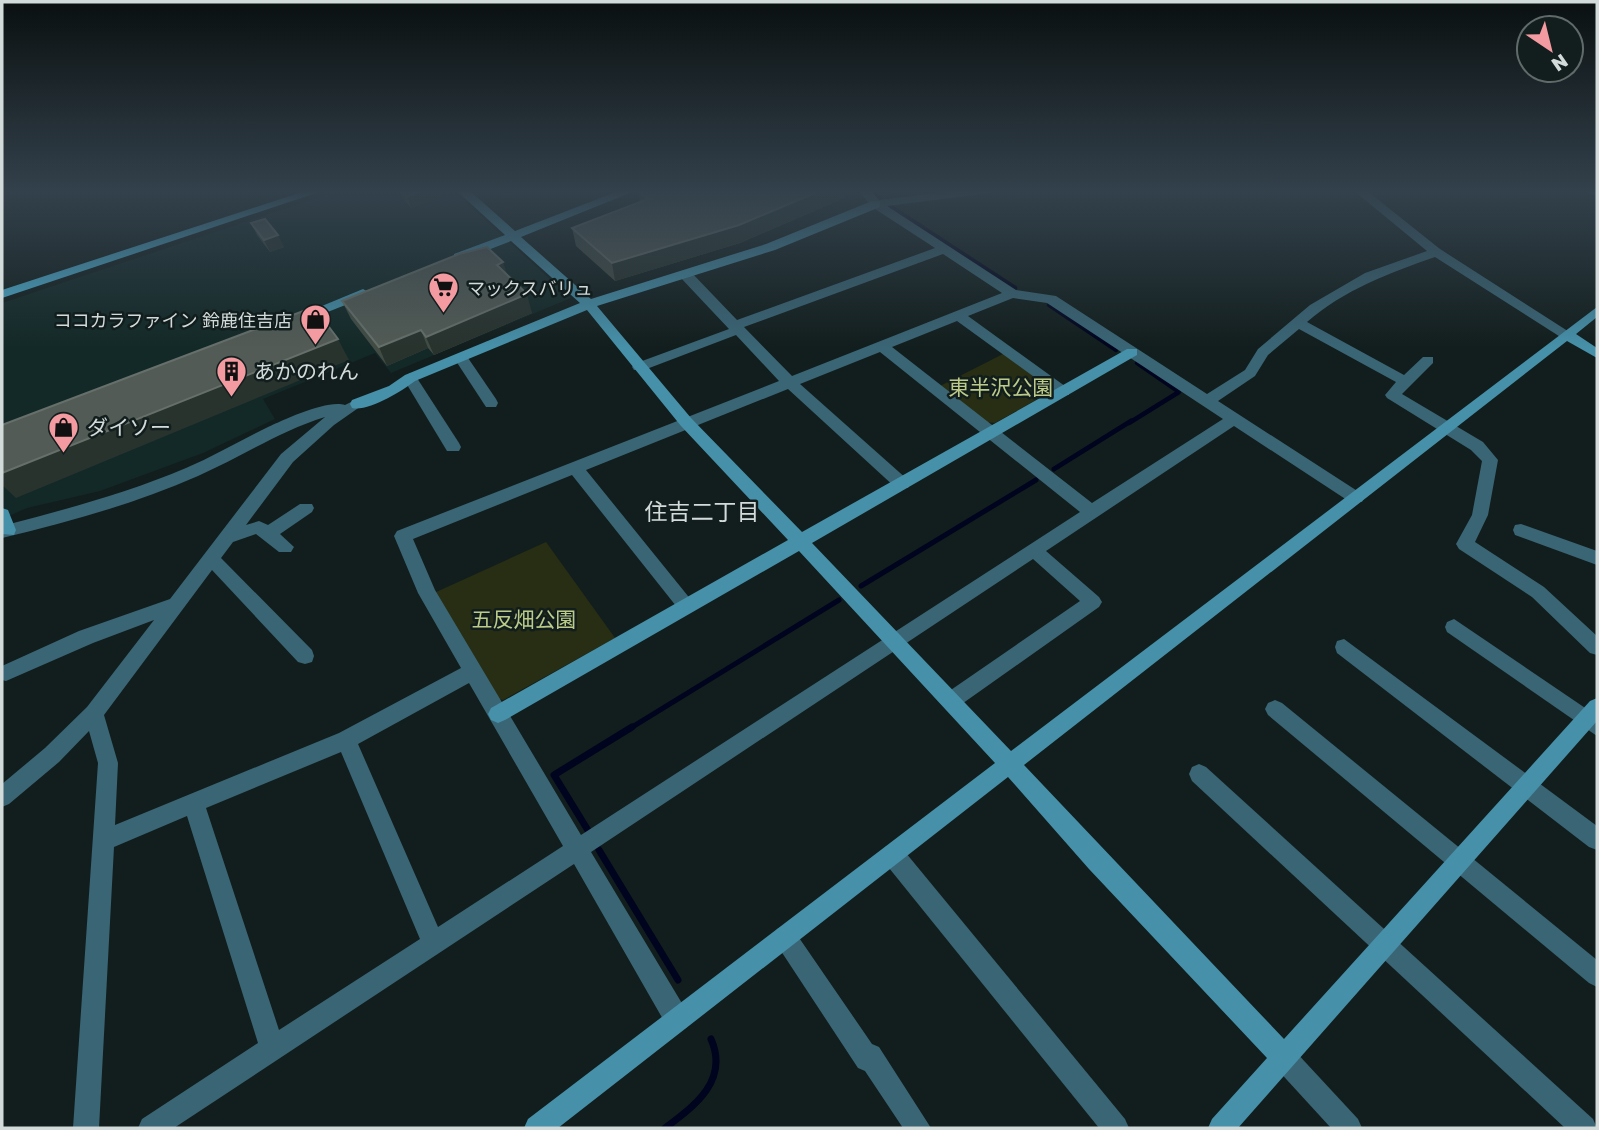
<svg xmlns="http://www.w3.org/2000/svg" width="1599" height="1130" viewBox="0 0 1599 1130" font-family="'Golos Text','Noto Sans JP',sans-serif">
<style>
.built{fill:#132927}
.green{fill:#282e14}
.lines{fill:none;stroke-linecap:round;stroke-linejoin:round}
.stream-far2{stroke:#00041e;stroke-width:4.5}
.stream-far1{stroke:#00041e;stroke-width:5}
.stream{stroke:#00041e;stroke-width:7}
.street{fill:#3a6575;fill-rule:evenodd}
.secondary{fill:#4690a9;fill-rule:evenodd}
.primary{fill:#4eb0d2;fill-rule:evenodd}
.wall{fill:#424c45}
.shaded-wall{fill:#28332e}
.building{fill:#525b55;stroke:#666f6a;stroke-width:2}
.labels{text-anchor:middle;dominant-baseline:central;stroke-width:5;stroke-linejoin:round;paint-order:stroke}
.far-poi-label{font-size:18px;fill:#d3dbda;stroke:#121e1d;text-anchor:start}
.poi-label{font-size:21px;fill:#d3dbda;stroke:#121e1d;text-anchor:start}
.park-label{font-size:21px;fill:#bccc88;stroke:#121e1d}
.neighbourhood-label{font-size:23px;fill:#d3dbda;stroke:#121e1d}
</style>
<rect width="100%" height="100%" fill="#121e1d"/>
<polygon class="built" points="341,190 452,190 571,298 391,373 375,353 263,399 275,419 203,453 100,491 27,508 2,519 2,303"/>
<g class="green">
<polygon points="1005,353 1052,388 1050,392 995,423 986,422 940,386"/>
<polygon points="546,542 615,638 503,700 499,699 434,593"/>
</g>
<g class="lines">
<g class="stream-far2">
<polyline points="871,190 880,199"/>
<polyline points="888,205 1015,288"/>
<polyline points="1049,305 1116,350"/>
<polyline points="1129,423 1179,392 1137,363"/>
</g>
<g class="stream-far1">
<polyline points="1054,469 1131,421"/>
<polyline points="861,586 1036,480"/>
<polyline points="629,729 839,600"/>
</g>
<g class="stream">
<polyline points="589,832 554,775 632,727"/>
<polyline points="599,850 678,980"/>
<path d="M665,1128C696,1105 729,1080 711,1039"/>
</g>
<g class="street">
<path d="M858,190H870L879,200L962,190H995L989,193L887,206L1016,290L1056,296L1207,394L1245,370L1258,349L1310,305L1365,273L1427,251L1353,190H1366L1440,249L1574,335L1572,338H1562L1435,257C1389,273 1344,290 1307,322L1404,375L1423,357H1433V363L1402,394L1483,442L1498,460L1488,515L1475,542L1544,587L1597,636V655L1590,653L1532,597L1459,549L1456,544L1472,515L1482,461L1471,450L1387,398L1385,395L1396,382L1299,329L1268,355L1255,376L1218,401L1362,494L1364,498L1362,502H1350L1234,426L1046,551L1099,597L1102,602L1099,607L959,706L952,709L945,706L942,700L945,694L1080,601L1033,559L591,852L686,1010L689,1019L686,1028L677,1031L668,1028L574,864L174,1128H138L142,1119L258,1043L187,816L114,847L99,1128H73L98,763L89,731L59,762L9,804L2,807V784L45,748L87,707L154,620L93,643L6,681L2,680V666L79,631L170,599L281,454L325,417C280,431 241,457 198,476C135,504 68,522 2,538V526C64,510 127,493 186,468C214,456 241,440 268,427C285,419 328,399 345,405L357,399L364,404L334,425L293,462L246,525L259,521L268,525L300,504H312L314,508L312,512L280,534L294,547L291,552H279L256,534L233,542L221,558L312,650L314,656L312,662L305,664L298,662L212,570L104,715L118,763L115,825L339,733L461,668L418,593L394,536L397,531L779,381L736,335L644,370H634L632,367L634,364L729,329L680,277V271H690L737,320L935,248L872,207ZM943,254L1002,293L792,376L744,327ZM1013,298L1047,303L1223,419L1092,503L892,347L957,321L1059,395H1069V389L968,316ZM880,352L1080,512L581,835L435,590L413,539L572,475L680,611H692L695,606L692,601L586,470L788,389L896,488H908L910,484L908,480L800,384ZM469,683L563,846L438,927L358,744ZM341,752L420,939L279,1030L206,808Z"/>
<polygon points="461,353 466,355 496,399 498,403 496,407 486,407 454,358"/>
<polygon points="410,373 415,375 459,443 461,447 459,451 447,451 403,378"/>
<polygon points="1521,524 1597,551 1597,565 1515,535 1513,530 1515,525"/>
<polygon points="1454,619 1597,716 1597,736 1447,632 1445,627 1447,622"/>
<polygon points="1344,639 1597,826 1597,850 1589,847 1337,653 1335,647 1337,641"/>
<polygon points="1275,700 1282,703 1597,960 1597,987 1589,983 1268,715 1265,709 1268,703"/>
<polygon points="1199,764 1206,767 1593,1119 1597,1128 1565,1128 1192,781 1189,774 1192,767"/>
<polygon points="893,844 901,847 1125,1119 1129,1128 1099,1128 885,863 882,855 885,847"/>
<polygon points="785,925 793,929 872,1044 879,1047 931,1128 903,1128 865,1071 858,1068 777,945 773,937 777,929"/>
<polygon points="1285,1046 1294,1050 1358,1119 1362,1128 1331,1128 1276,1068 1272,1059 1276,1050"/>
</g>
<g class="secondary">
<path d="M456,190H469L515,231L621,190H637L521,237L591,299L766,244L872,201H880V207L775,250L597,306L691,418L802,532L1127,349H1137V355L812,543L1011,751L1597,307V317L1576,334L1597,348V358L1567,341L1024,765L1284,1039L1590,701L1597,698V721L1238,1128H1208L1212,1119L1267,1058L1089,869L1008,777L558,1128H524L528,1119L995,763L799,551L505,720L498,723L491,720L488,714L491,708L788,540L681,426L587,310L415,381C402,391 368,412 352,408L350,404L352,400L389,386L405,375L580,303L511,241L462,260H454V254L505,235Z"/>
<polygon points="1582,190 1597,190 1597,196"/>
<polygon points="363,289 370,293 368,296 300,323 290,323 288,320"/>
<polygon points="2,508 8,510 16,530 14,535 2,534"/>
</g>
<polygon class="primary" points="308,190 325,190 2,298 2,290"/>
</g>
<g class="wall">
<polygon points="399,190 439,190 442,197 411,208 402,197"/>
<polygon points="641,190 844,190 844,198 740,243 615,281 576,246 572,228 640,202 639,191"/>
<polygon points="251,223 284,247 270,252 257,235"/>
<polygon points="507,275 532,313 434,355 428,348 387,366 351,319 342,301"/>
</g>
<g class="shaded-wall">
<polygon points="425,190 439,190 442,197 411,208 407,196"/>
<polygon points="822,190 844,190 844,198 740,243 615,281 612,263"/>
<polygon points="278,235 284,247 270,252 264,240"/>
<polygon points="503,262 509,280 497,265"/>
<polygon points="527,294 532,313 434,355 426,337"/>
<polygon points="421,330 428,348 387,366 379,347"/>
<polygon points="338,339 349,360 16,498 2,485 2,473"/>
</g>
<g class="building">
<polygon points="401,190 425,190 407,196"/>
<polygon points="641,190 822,190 739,225 612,263 572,228 648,199 639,191"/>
<polygon points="265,219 278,235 264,240 251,223"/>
<polygon points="487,247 503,262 497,265 527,294 426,337 421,330 379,347 342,301 459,254"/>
<polygon points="314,307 338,339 2,473 2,425"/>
</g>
<linearGradient id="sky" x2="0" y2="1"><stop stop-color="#0a1010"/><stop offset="0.55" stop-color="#33414c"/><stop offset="1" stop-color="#33414c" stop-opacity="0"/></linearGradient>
<rect width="1599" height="348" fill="url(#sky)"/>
<defs>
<symbol id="supermarket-pin" viewBox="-11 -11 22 30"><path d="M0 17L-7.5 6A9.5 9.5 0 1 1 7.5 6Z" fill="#f49aa1" stroke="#121e1d"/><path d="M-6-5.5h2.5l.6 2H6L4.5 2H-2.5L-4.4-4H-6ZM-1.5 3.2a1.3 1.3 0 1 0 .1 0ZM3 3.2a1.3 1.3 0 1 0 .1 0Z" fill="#111"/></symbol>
<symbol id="shop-pin" viewBox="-11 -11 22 30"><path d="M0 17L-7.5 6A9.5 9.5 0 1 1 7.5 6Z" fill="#f49aa1" stroke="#121e1d"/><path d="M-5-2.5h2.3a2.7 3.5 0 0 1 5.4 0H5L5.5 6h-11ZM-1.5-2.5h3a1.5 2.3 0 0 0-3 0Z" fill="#111"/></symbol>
<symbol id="building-pin" viewBox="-11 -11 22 30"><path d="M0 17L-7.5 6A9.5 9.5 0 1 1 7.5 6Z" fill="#f49aa1" stroke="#121e1d"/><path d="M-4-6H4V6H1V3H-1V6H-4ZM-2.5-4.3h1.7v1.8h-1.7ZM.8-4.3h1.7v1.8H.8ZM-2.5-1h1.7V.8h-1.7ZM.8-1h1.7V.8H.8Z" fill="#111"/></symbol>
</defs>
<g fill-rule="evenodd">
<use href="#supermarket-pin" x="426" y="270" width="35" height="47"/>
<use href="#shop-pin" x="298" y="302" width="35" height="47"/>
<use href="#building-pin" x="214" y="354" width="35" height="47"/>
<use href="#shop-pin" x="46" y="410" width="35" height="47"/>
</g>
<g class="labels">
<g class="far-poi-label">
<text x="467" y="288">マックスバリュ</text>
<text x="292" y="320" text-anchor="end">ココカラファイン 鈴鹿住吉店</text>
</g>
<g class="poi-label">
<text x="254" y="371">あかのれん</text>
<text x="87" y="427">ダイソー</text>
</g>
<g class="park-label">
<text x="1001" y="387">東半沢公園</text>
<text x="524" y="619">五反畑公園</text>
</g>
<g class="neighbourhood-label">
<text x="702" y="511">住吉二丁目</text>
</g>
</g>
<rect width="1599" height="1130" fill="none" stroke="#d3dbda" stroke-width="7"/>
<g transform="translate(1550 49) rotate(145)"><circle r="33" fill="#121e1d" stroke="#5f6a69" stroke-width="2"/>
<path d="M0-5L12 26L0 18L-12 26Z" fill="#f49aa1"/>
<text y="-10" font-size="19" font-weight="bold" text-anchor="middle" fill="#d3dbda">N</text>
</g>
</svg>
